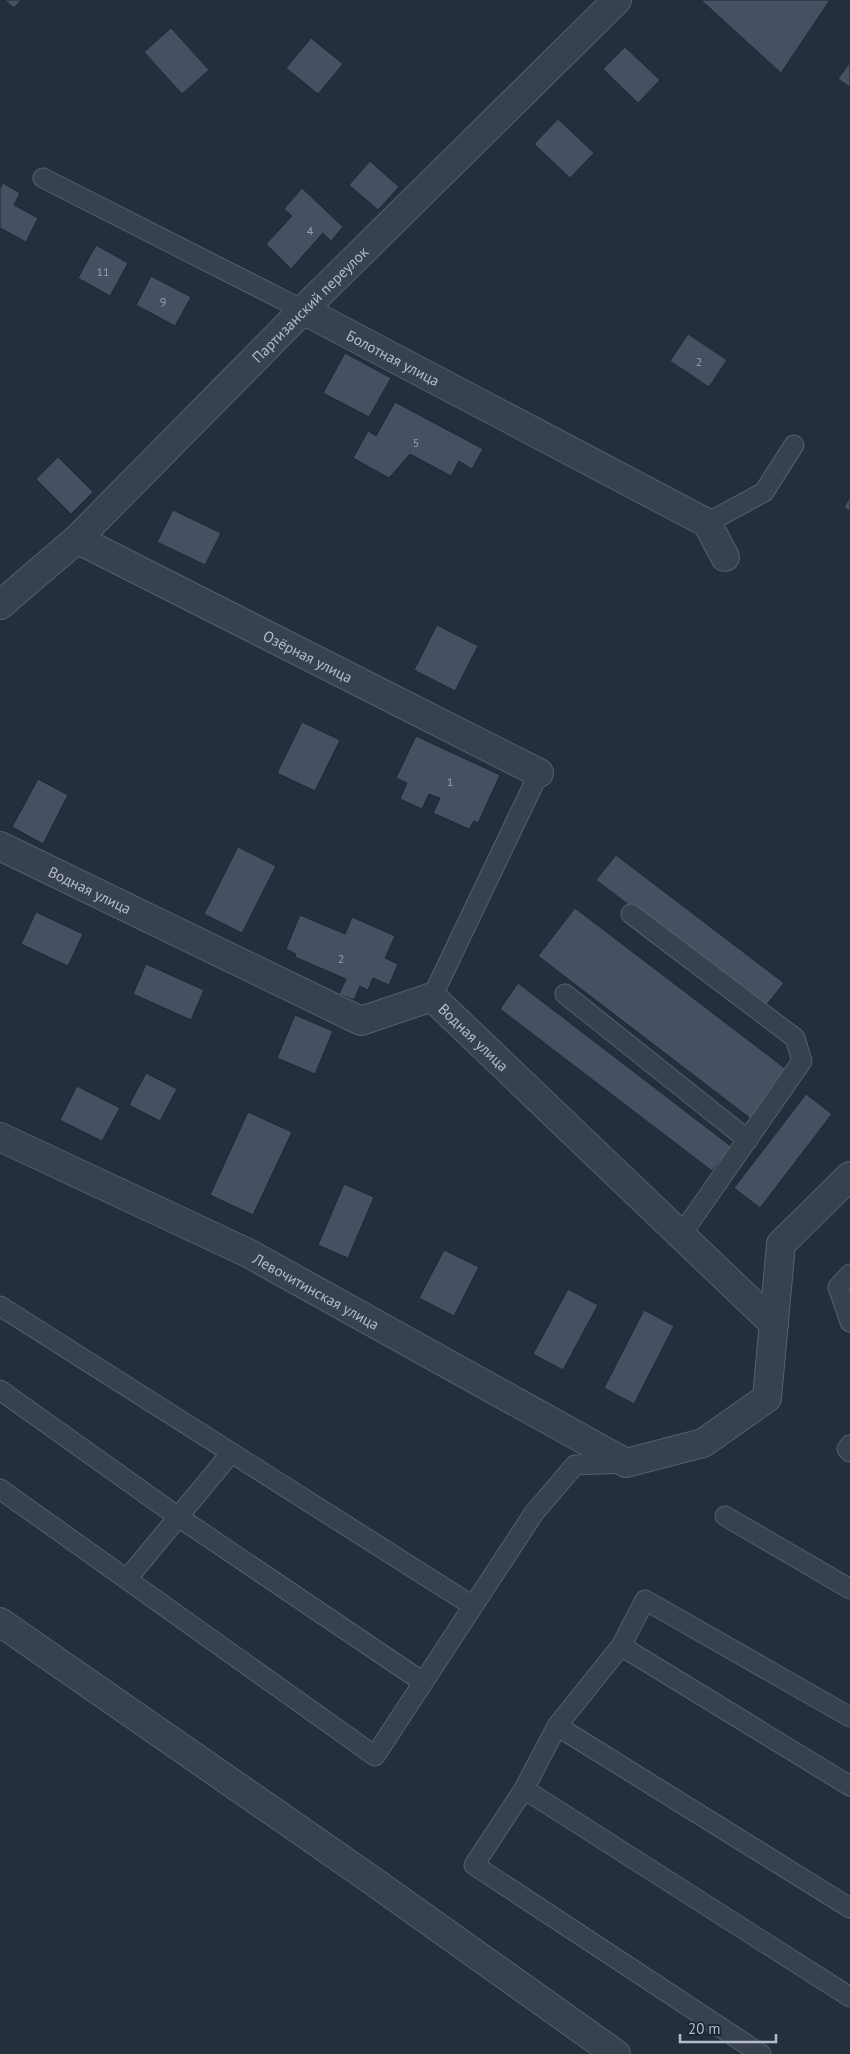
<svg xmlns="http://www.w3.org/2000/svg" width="850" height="2054" viewBox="0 0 850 2054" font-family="'PT Sans',sans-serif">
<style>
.building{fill:#455162;stroke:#1f2835}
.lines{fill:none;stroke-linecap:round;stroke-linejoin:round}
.lane-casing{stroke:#565f6c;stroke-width:21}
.street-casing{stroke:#565f6c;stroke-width:30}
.lane{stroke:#38414e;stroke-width:19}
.street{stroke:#38414e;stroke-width:28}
.labels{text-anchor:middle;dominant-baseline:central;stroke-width:5;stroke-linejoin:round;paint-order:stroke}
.number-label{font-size:12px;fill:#98a1af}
.street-label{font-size:15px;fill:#b4bcc9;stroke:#1d2633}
</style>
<rect width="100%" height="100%" fill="#242f3e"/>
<g class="building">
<polygon points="4,0 21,0 14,8"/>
<polygon points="701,0 830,0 781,73"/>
<polygon points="171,28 209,70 182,94 144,52"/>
<polygon points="311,38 343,64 318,94 286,68"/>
<polygon points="625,47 660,80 638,103 603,69"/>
<polygon points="850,62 850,87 838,79"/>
<polygon points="558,119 594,153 570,178 534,144"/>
<polygon points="370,161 399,187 378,210 349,185"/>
<polygon points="3,183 20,193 14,205 38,218 26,242 0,228 0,188"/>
<polygon points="302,188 343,227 331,241 323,233 291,269 266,244 292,216 284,209"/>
<polygon points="96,245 128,263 110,296 78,278"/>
<polygon points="151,276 191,297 175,326 136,305"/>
<polygon points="688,334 727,360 709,387 670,361"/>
<polygon points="345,353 391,378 369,417 323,393"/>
<polygon points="395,402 483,449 472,469 459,461 451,476 410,454 389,478 353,458 368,431 376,436"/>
<polygon points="58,457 93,492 71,514 36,479"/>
<polygon points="850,496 850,511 844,508"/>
<polygon points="173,510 221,533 205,565 157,542"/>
<polygon points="437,625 478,646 455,691 414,670"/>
<polygon points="302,722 340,740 315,791 277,773"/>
<polygon points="416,736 500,775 478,823 474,821 469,829 433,813 440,798 429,794 422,809 400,799 407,783 396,778"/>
<polygon points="38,779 68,795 43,844 12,827"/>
<polygon points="238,847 276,866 242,933 204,914"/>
<polygon points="616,855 784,983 764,1008 596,880"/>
<polygon points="575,908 790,1072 751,1119 538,956"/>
<polygon points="36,912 83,934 68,966 21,944"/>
<polygon points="300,915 345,934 352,917 395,936 385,958 398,964 389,985 373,978 368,990 360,986 354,1000 339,994 346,979 295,957 296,954 286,949"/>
<polygon points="146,964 204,990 191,1020 133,994"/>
<polygon points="518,983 732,1147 712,1171 500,1009"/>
<polygon points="295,1015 333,1031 315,1074 277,1058"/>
<polygon points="146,1073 177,1089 160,1121 129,1105"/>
<polygon points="77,1086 120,1108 102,1141 60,1120"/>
<polygon points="806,1094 832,1114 760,1208 734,1188"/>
<polygon points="248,1112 292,1132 253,1215 210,1195"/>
<polygon points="344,1184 374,1197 348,1258 318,1245"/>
<polygon points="444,1250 479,1267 454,1316 419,1298"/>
<polygon points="568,1289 598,1305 563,1370 533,1354"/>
<polygon points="644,1310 674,1326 634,1404 604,1388"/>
</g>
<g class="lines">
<defs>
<g id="lane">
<polyline points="43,178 303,310"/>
<polyline points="707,523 764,492 794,445"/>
<polyline points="631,914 795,1038 802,1061 681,1235"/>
<polyline points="565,994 748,1140"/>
<polyline points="432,997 539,773"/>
<polyline points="850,1274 838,1287 850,1322"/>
<polyline points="0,1306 473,1606"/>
<polyline points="0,1390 177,1516 423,1682"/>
<polyline points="850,1445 847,1449 850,1452"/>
<polyline points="0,1489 375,1756 534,1513 575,1465 625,1463"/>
<polyline points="725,1516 850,1589"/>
<polyline points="127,1579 231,1453"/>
<polyline points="621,1646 557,1726 850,1908"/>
<polyline points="850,1717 645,1600 621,1646 850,1786"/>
<polyline points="524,1789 557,1726"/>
<polyline points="761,2054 474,1865 524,1789 850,1997"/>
</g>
<g id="street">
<path id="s1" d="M303,310L707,523L725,557"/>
<path id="s2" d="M77,539L539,773"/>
<path id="s3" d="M0,605L77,539L303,310L617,0"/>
<path id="s4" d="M0,846L361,1021L432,997L774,1324"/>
<path id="s5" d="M0,1137L248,1253L626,1463L703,1443L767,1398L781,1244L850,1176"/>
<polyline points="0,1622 363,1874 616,2054"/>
</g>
</defs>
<use href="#lane" class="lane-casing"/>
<use href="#street" class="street-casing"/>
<use href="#lane" class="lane"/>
<use href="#street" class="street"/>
</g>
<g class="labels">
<g class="number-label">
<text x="310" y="230">4</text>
<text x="103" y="271">11</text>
<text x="163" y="301">9</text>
<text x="699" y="361">2</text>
<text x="416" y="442">5</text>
<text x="450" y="781">1</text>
<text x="341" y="958">2</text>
</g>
<g class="street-label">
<text stroke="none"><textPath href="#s3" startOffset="432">Партизанский переулок</textPath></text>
<text stroke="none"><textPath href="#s1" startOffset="102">Болотная улица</textPath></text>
<text stroke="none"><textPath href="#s2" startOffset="259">Озёрная улица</textPath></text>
<text stroke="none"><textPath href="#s4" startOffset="100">Водная улица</textPath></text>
<text stroke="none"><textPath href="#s4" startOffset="534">Водная улица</textPath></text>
<text stroke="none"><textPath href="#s5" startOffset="352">Левочитинская улица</textPath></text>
</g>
</g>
<path d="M680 2034v8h96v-8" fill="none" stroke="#b4bcc9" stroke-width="2.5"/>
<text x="688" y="2034" font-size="15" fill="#b4bcc9" stroke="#1d2633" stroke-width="4" paint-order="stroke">20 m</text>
</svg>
